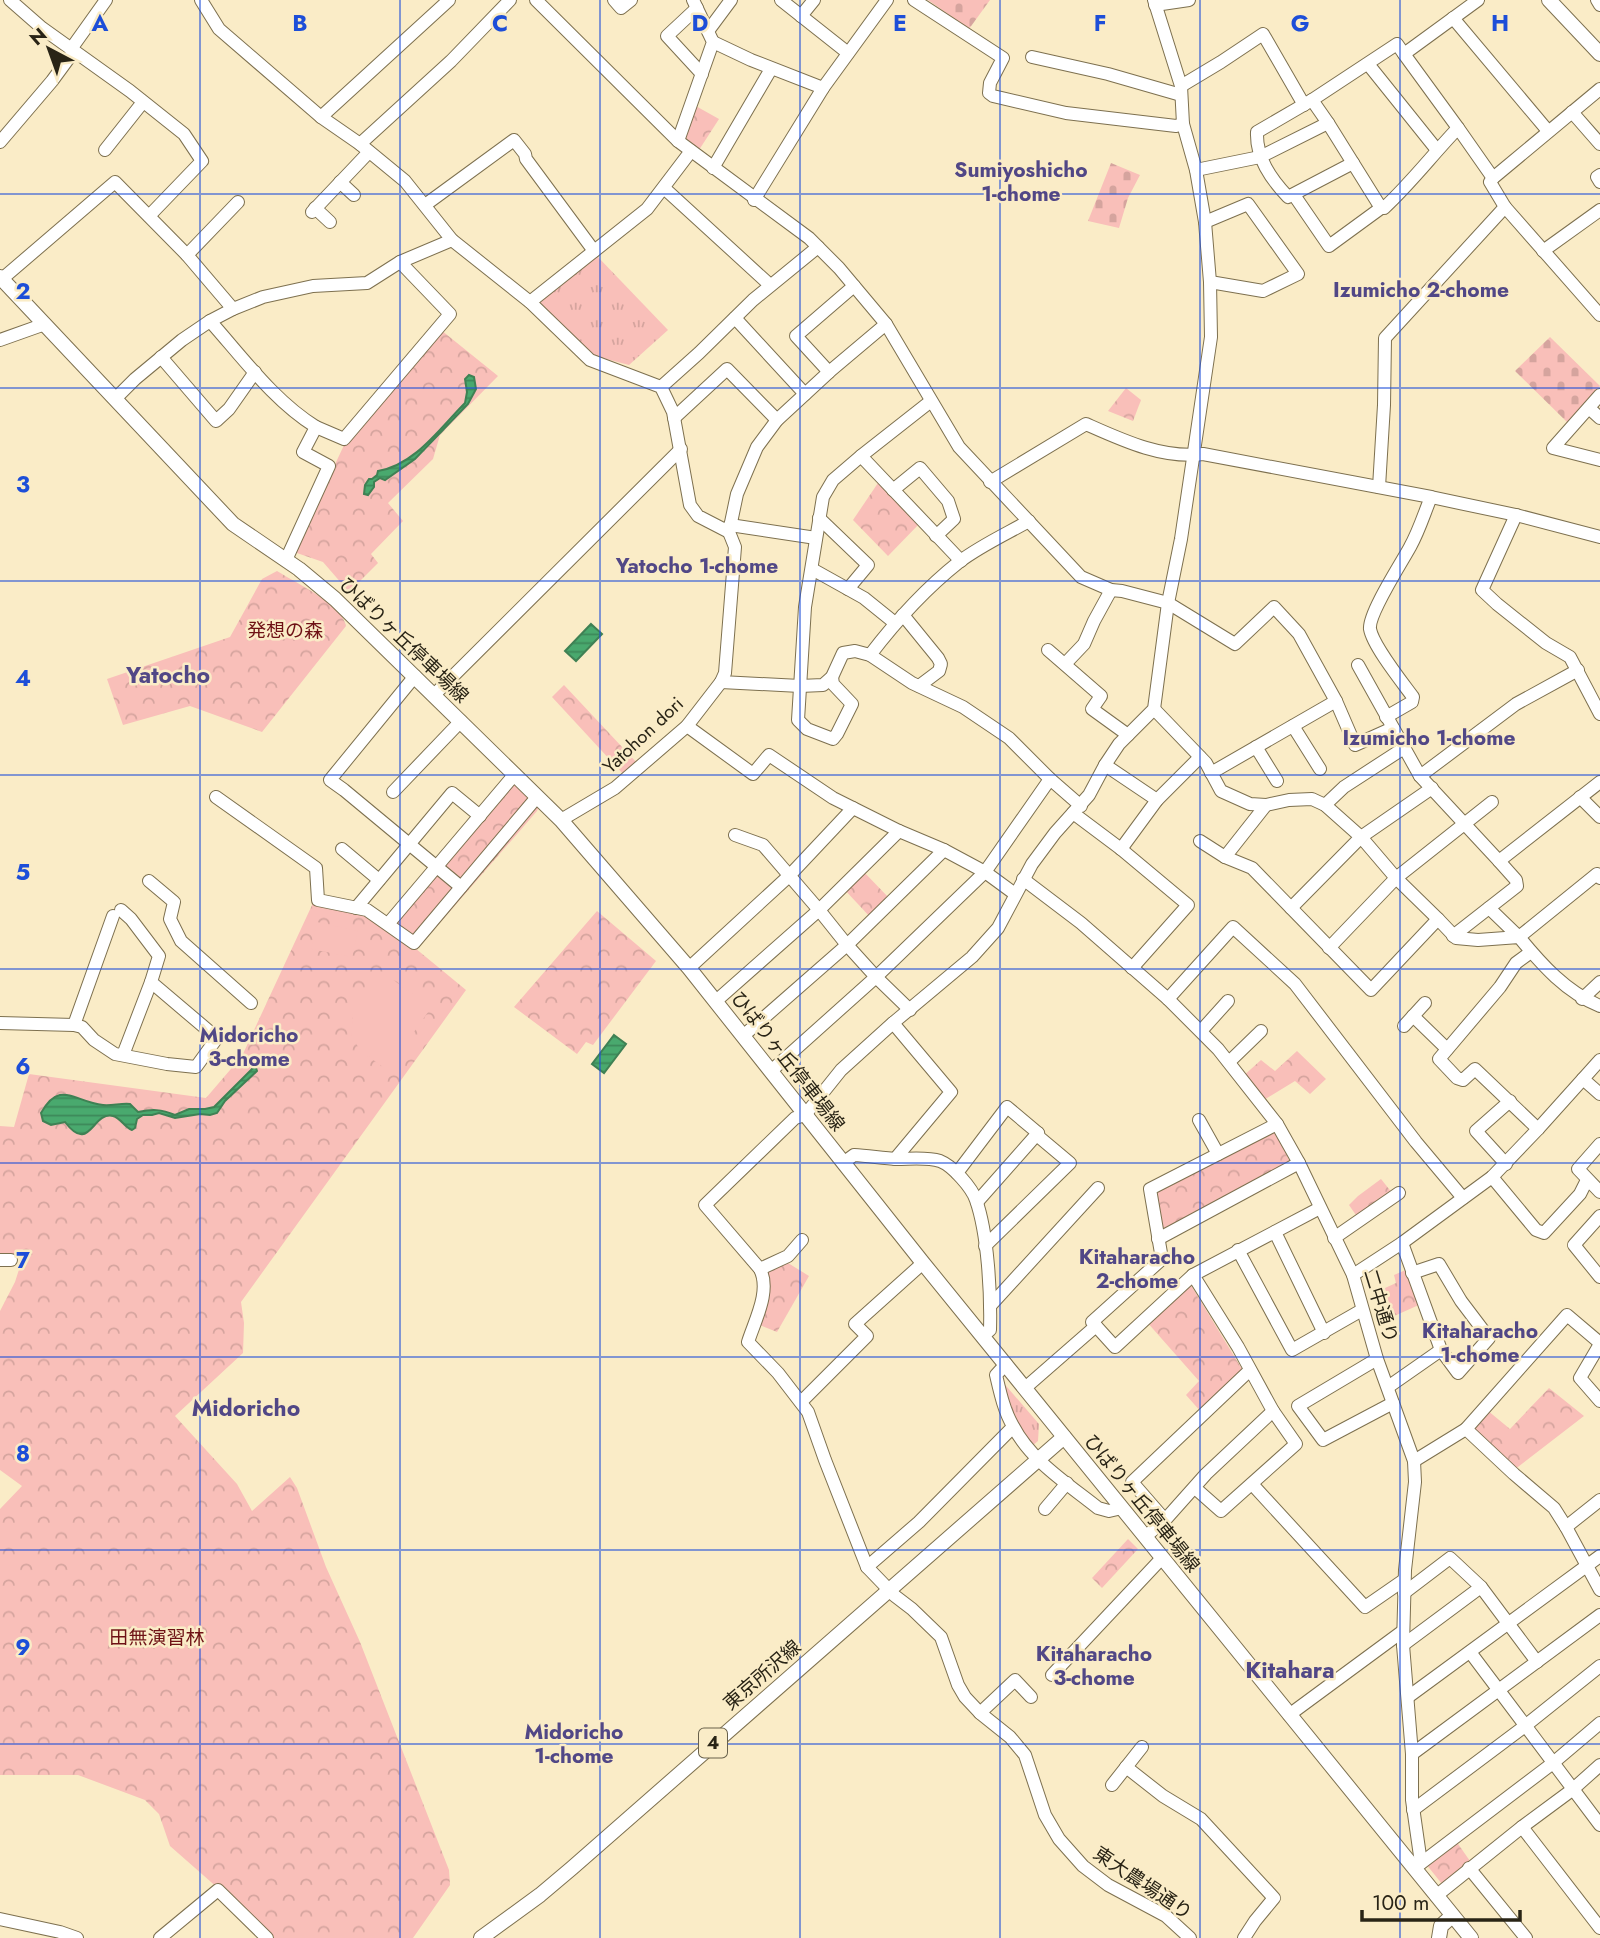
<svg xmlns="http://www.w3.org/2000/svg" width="1600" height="1938" viewBox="0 0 1600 1938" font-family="Jost,'Noto Sans JP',sans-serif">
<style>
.grass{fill:url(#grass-tufts)}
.forest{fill:url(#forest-crowns)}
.cemetery{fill:url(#cemetery-stones)}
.pitch{fill:#f9bfb9}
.water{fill:url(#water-rules);stroke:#3f8154;stroke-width:2}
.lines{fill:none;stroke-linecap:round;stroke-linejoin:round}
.minor-casing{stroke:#7d704f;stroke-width:14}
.major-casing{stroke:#7d704f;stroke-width:16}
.minor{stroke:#fff;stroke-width:12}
.major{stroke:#fff;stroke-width:14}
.grid{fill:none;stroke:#1d4ed8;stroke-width:2;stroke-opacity:0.55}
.labels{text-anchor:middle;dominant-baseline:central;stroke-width:5;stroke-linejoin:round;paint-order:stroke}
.shield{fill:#faecc7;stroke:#68604b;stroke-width:2}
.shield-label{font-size:18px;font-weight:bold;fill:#292416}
.park-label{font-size:19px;fill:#6e1115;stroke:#faecc7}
.street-label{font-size:19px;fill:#292416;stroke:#faecc7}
.neighbourhood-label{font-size:21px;font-weight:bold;fill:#514786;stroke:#faecc7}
.quarter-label{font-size:23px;font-weight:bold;fill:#514786;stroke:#faecc7}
.grid-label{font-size:23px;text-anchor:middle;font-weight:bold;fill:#1d4ed8;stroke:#faecc7;stroke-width:5;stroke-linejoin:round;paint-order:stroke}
</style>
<defs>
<pattern id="grass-tufts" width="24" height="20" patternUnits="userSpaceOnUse" patternTransform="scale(1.75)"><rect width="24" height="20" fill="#f9bfb9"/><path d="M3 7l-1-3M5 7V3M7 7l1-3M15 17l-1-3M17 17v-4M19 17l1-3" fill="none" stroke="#d5a49e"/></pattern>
<pattern id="forest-crowns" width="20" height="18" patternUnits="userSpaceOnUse" patternTransform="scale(1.75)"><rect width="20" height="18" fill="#f9bfb9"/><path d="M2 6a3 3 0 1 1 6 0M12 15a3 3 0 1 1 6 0" fill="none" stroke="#d5a49e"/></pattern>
<pattern id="cemetery-stones" width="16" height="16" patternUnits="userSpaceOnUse" patternTransform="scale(1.75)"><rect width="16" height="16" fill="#f9bfb9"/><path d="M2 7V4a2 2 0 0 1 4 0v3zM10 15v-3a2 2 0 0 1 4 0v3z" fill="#d5a49e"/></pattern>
<pattern id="water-rules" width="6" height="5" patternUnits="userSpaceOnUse" patternTransform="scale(1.75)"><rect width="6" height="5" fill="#49a96e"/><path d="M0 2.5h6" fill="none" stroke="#3d8959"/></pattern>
</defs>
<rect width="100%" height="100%" fill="#faecc7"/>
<g class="grass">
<polygon points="597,256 668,330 629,365 591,355 538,303"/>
<polygon points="1001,1380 1039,1424 1038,1441 1032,1446 1009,1408"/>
</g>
<g class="forest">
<polygon points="694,105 719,119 699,150 682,135"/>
<polygon points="441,330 498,376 440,435 433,459 388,503 403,521 371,554 378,563 349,592 323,562 294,552 345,443"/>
<polygon points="1126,388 1141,400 1133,421 1108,411"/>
<polygon points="880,480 921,522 888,556 853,520"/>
<path d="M277,571C296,583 342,604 346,626L262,732L190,706L123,725L107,679L230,637L262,579Z"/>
<polygon points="564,685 638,764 625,776 552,697"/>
<polygon points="515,774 541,801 537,811 419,947 388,924"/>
<polygon points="862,870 890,899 871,918 843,888"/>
<polygon points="313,903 367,913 415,948 466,990 241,1302 244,1323 243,1353 175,1416 237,1484 252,1511 290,1477 297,1488 326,1567 360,1642 449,1870 450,1885 413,1938 269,1938 236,1904 170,1846 159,1814 145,1800 78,1775 0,1775 0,1509 22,1486 0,1470 0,1311 15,1282 23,1257 0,1256 0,1126 14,1127 29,1074 206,1098 242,1056"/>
<polygon points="597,911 656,961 593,1045 586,1042 577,1054 514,1007"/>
<polygon points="1297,1051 1326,1079 1310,1094 1295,1081 1262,1101 1241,1078 1261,1060 1275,1071"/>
<polygon points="1274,1129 1291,1164 1161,1235 1154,1191"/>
<polygon points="1381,1179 1393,1194 1358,1218 1349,1205 1358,1196"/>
<polygon points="788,1263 809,1276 777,1332 757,1324 763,1272"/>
<polygon points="1408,1269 1421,1304 1392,1317 1385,1288 1396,1283 1394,1275"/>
<polygon points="1189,1282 1245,1374 1202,1413 1186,1395 1199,1381 1146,1321"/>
<polygon points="1549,1388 1584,1416 1514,1470 1470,1428 1487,1410 1510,1429"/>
<polygon points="1128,1539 1138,1549 1102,1588 1092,1578"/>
<polygon points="1456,1841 1470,1861 1442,1884 1426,1864"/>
</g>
<g class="cemetery">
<polygon points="928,0 990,0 969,29"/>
<polygon points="1111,163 1140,175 1128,198 1119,228 1088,221"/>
<polygon points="1550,337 1600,386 1569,424 1515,371"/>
</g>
<g class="pitch">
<polygon points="317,922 358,931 352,957 311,949"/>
<polygon points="384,973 431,1008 387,1070 361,1051 351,1036 353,1013"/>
</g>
<g class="water">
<path d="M469,375L474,377L476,389L468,404L415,459L385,480L380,478L374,482V487L368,495L364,494L365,485L369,479H372L377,475L378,471C415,465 440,428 465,403L467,392L465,379Z"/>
<polygon points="591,624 602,634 576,661 565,651"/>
<polygon points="614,1035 626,1044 604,1073 592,1064"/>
<path d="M253,1068H256L257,1071L225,1101L217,1113L210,1115L200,1114L175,1118L159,1113L152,1115H143L137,1119L135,1128L132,1130C124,1127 121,1118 113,1116C92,1111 90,1155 65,1122L51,1125L43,1121L41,1113C60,1079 74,1102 103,1105C112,1106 121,1103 130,1104L138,1112C152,1109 161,1109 175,1115L189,1109H205L214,1107Z"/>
</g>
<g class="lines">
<defs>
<g id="minor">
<polyline points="10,0 42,28 130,91 184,134 202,161 149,216"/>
<polyline points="201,0 219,29 321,117 360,144 405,181 452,240 530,302 590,360 661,387 673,412 690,505 698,516 729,532"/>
<polyline points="536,0 678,141 809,238 839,268 886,324 959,447 1081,577 1111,590 1122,591 1168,603 1235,644 1274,607 1299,634 1336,701"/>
<polyline points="614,0 621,8 631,0"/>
<polyline points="781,0 848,53"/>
<polyline points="914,0 1003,58 990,83 989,93 993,96 1066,113 1176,126 1183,124"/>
<path d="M1154,0L1181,86L1183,124L1196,170L1205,222L1210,282L1211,337L1181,539L1168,603L1154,709L1119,744L1105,765L1089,795L1055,833L1032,864L998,928L972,957L893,1023L841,1070L805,1115L795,1118L705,1205L760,1269C771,1291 755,1320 748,1342L778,1373L808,1412L825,1460L867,1567L895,1596L912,1609L941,1637L958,1685L965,1697L980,1713L1010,1737L1025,1755L1045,1815L1059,1839L1083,1866L1108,1885L1166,1916L1190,1938"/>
<polyline points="1597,0 1600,5"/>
<polyline points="1155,5 1189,0"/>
<polyline points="697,8 667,36 702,74"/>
<polyline points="801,16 814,0"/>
<polyline points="1453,18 1548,131"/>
<polyline points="708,31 731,0"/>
<polyline points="713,42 751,60 823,88"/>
<polyline points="71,49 106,0"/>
<polyline points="1404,54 1458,128"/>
<polyline points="1032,57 1108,74 1181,95"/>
<polyline points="1368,64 1437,150"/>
<polyline points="1181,86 1221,62 1263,34 1304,105"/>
<polyline points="1600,89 1493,178 1490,182 1505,207 1600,315"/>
<polyline points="1572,112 1600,144"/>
<polyline points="321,117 449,0"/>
<path d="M1328,123L1381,208H1384C1411,183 1433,154 1458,128L1493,178"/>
<polyline points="678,141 713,42 693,0"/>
<polyline points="0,142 52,81 74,51"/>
<polyline points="360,144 451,61 510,0"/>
<polyline points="105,150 143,102"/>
<path d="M1353,163L1288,197C1271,179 1256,158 1257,132L1312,100L1397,44L1404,54L1478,0"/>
<polyline points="713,168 771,69"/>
<polyline points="1196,170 1260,157 1328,123 1312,100"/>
<polyline points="1600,175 1597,177 1600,182"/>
<polyline points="340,182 354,195"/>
<polyline points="664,188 770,285"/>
<polyline points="1294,195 1329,246 1381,208"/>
<polyline points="754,200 823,88 887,0"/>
<polyline points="425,205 514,140 525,154 526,159 594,251"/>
<polyline points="315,208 330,222"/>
<polyline points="312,212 369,152"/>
<polyline points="1205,222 1248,204 1298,274 1263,291 1210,282"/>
<polyline points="1543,251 1600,210"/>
<polyline points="187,255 238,202"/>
<polyline points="2,279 115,182 187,255 233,309"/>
<polyline points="530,302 647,209 691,151"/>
<polyline points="735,318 805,394"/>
<path d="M210,321C243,358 274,401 316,427L303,452L329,466L286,560"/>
<polyline points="0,340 45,324"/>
<polyline points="161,357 216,421 229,409 255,372"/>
<polyline points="829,372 796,336 854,286"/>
<polyline points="661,387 699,353 753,300 818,247"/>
<polyline points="1600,395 1553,448 1600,460"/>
<polyline points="115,399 135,379 182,340 210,321 233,309 263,297 313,286 367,283 400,262 452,240"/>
<polyline points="1589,408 1600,418"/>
<polyline points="674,418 727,369 777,420"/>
<polyline points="316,427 344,439 450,314 400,262"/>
<polyline points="861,456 961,561"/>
<path d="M990,482L1086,424C1122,440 1162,459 1203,454L1431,497L1516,515L1600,537"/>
<polyline points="1379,487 1384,405 1385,338 1505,207"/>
<polyline points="893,490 920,468 948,501 954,519 936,536"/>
<polyline points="1516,515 1482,590 1497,604 1546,643 1570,657 1600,714"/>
<polyline points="819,518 868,565 848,589"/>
<polyline points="730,525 816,538"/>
<polyline points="729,532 737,494 757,447 777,420 829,372 886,324"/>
<polyline points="812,569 864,598 895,623"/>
<polyline points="903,615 938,658 941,664 939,671 919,686"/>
<polyline points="1048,650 1101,696 1092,709 1128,735"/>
<path d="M870,655C896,621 925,589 959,562C980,546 1006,534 1029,521"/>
<polyline points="1065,664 1084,644 1094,621 1111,590"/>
<polyline points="1358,665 1420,776 1499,861 1600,782"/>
<polyline points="415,676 330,780 344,790 461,887"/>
<polyline points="832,677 833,684 852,704 837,734 833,739 807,729 798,720 805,607 823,497 833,480 861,456 931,401"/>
<polyline points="721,682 800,686 823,685 832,677 843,653 855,651 870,655 912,683 963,707 1009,738 1050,779 1081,806"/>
<polyline points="434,695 681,449"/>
<path d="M1154,709L1206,763L1221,791L1250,804L1266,805L1289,800L1312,799L1325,805L1361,837L1396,878L1438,919L1456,938L1478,940L1519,937C1542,965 1566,992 1600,1006"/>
<path d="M1386,717L1412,702L1413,697C1402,682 1373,646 1370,629C1368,614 1402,562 1410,547C1419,531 1424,514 1431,497"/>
<polyline points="687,726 753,774 769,755 833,798 899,831 944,850 985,872 1015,894"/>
<polyline points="1293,726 1320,769"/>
<polyline points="1256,747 1277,781"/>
<polyline points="1105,765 1157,800"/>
<polyline points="1211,773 1336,701 1355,745 1393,728"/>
<polyline points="1420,776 1516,704 1578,670"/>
<polyline points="393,792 461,721"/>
<polyline points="216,797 316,868 318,900 367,910 414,943 537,797"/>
<polyline points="1580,797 1600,817"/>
<polyline points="1325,805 1344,787 1404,748"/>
<polyline points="1073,813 1121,849 1188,905 1132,968"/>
<polyline points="561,820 615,788 687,726 721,682 725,673 735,547 729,532"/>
<polyline points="735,835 763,845 819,910 847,945 876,977 910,1010"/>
<polyline points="1200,841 1225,857 1252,868 1371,990 1438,919"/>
<polyline points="342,849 379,880"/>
<polyline points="1121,849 1157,800 1200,757"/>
<polyline points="1225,857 1266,805"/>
<polyline points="1023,879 1081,923 1168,999 1218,1049 1277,1124 1299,1163 1353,1275 1377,1359 1414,1461 1415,1482 1405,1570 1403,1645 1412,1754 1412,1800 1421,1863"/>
<polyline points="149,881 174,902 170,919 181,941 251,1003"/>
<polyline points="356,908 452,793 480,816"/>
<polyline points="1291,908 1361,837 1432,788"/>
<polyline points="1489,908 1519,937 1597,874 1600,878"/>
<polyline points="388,924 515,774"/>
<polyline points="1453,936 1517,886 1516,880 1499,861"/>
<polyline points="1329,948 1396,878 1492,802"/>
<polyline points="1531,952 1516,963 1500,987 1439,1059 1457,1078 1463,1080 1475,1069 1538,1129"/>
<polyline points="689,968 789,876 853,808"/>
<polyline points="1168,999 1233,927 1295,984 1416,1142 1463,1198"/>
<polyline points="1582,999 1600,982"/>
<polyline points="716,1001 819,910 899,831"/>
<polyline points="1413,1016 1447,1049"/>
<polyline points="0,1023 74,1025 82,1027 94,1040 115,1054 167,1064 196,1067 217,1038 151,982 159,956 131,919 121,910"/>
<polyline points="893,1023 951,1092 895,1159"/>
<polyline points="74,1025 113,916"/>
<polyline points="1404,1026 1425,1003"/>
<polyline points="1201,1031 1228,1001"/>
<polyline points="743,1036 847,945 944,850"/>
<polyline points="123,1055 151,982"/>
<polyline points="1229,1062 1261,1031"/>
<polyline points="771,1071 876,977 985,872 1050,779"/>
<polyline points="1583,1079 1600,1094"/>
<polyline points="1199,1120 1218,1154"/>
<polyline points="1600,1144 1578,1169 1600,1192"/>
<path d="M843,1163L854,1155C868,1156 883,1158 897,1159C911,1159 927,1157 940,1161C953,1166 972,1188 976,1200C988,1234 991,1294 990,1330L983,1336"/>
<polyline points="1506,1164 1476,1131 1510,1101"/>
<polyline points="957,1173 1007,1107 1038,1133 1039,1137 1070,1163 985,1246"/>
<polyline points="1492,1177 1536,1230 1544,1233 1580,1194 1587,1180"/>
<polyline points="977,1202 1038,1133"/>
<polyline points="1600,1216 1574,1245 1600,1277"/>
<polyline points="1275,1232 1324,1333"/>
<polyline points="1334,1238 1399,1193"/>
<polyline points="1158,1239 1299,1163"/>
<polyline points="1402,1243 1441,1350"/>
<polyline points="1238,1250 1292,1350 1362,1310"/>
<polyline points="0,1260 11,1260"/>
<polyline points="760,1269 788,1256 802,1240"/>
<polyline points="1353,1275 1402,1243 1492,1177 1538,1129 1600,1060"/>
<polyline points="990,1306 1098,1188"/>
<polyline points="1096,1326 1092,1322 1162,1259 1150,1189 1277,1124"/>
<polyline points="1600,1344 1580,1378 1600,1401"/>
<polyline points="1377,1359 1298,1406 1323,1440 1393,1403"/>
<path d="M1006,1364L996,1375C1000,1392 1004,1411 1013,1426C1031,1461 1068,1484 1098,1508L1109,1511L1122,1508"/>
<polyline points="1388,1387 1441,1350 1458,1373 1489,1338 1461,1301 1439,1264 1412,1273"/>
<polyline points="1025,1388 1096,1326 1115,1347 1193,1275 1320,1208"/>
<polyline points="801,1402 867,1336 855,1324 923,1263"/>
<polyline points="1466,1429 1567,1315 1600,1343"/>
<polyline points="1414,1461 1466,1429 1514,1474 1554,1508 1566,1527 1600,1590"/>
<polyline points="1252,1484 1365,1607 1404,1580"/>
<polyline points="1195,1488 1221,1511 1296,1444 1273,1411"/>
<polyline points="1045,1509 1067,1483"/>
<polyline points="1165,1520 1132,1482 1250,1370"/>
<polyline points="1566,1527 1600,1500"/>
<polyline points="1145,1537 1165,1520 1206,1474 1273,1411 1238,1347 1193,1275"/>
<polyline points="867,1567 919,1522 1013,1427"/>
<polyline points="1404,1593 1450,1558 1481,1587 1537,1662"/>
<polyline points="1403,1645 1481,1587"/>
<polyline points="1470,1652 1600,1825"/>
<polyline points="1052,1675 1162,1558"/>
<polyline points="1408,1697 1600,1556"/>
<polyline points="980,1713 1015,1680 1031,1697"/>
<polyline points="1289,1715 1403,1631"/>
<polyline points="1412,1754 1600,1615"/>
<polyline points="1126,1767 1163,1796 1201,1819 1274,1898 1255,1921 1244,1938"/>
<polyline points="1112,1785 1142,1747"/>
<polyline points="1413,1810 1525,1726 1600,1666"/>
<polyline points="1522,1827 1600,1928"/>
<polyline points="1416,1867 1553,1763 1600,1723"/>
<polyline points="1469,1868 1526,1938"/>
<polyline points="1436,1896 1522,1827 1572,1790 1600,1765"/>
<polyline points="0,1919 60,1932 77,1938"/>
<polyline points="160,1938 218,1890 267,1938"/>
</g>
<g id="major">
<polyline points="1549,0 1600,54"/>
<polyline points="0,277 233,524 299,569 335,599 561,820 689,968 923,1263 1471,1938"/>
<polyline points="481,1938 540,1895 572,1868 1064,1437"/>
<polyline points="1439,1938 1441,1926 1452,1916"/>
</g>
</defs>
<use href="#minor" class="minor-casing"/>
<use href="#major" class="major-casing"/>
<use href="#minor" class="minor"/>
<use href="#major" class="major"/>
</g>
<path class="grid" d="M200,0V1938M400,0V1938M600,0V1938M800,0V1938M1000,0V1938M1200,0V1938M1400,0V1938M0,194H1600M0,388H1600M0,581H1600M0,775H1600M0,969H1600M0,1163H1600M0,1357H1600M0,1550H1600M0,1744H1600"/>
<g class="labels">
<rect class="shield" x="699" y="1728.5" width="28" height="29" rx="5"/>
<g class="shield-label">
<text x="713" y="1743">4</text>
</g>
<g class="park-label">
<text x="285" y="630">発想の森</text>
<text x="157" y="1637">田無演習林</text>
</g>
<g class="street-label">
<text transform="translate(404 640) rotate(44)">ひばりヶ丘停車場線</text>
<text transform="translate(643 735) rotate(-43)">Yatohon dori</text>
<text transform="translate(788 1061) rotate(52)">ひばりヶ丘停車場線</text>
<text transform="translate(1381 1306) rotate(73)">二中通り</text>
<text transform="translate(1142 1503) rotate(51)">ひばりヶ丘停車場線</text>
<text transform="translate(762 1675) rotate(-41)">東京所沢線</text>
<text transform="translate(1143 1883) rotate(34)">東大農場通り</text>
</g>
<g class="neighbourhood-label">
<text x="1021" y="170">Sumiyoshicho<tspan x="1021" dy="24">1-chome</tspan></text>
<text x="1421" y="290">Izumicho 2-chome</text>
<text x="697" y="566">Yatocho 1-chome</text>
<text x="1429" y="738">Izumicho 1-chome</text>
<text x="249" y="1035">Midoricho<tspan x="249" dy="24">3-chome</tspan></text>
<text x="1137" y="1257">Kitaharacho<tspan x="1137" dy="24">2-chome</tspan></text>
<text x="1480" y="1331">Kitaharacho<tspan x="1480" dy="24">1-chome</tspan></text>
<text x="1094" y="1654">Kitaharacho<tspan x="1094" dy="24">3-chome</tspan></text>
<text x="574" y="1732">Midoricho<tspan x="574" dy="24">1-chome</tspan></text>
</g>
<g class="quarter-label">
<text x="168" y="675">Yatocho</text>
<text x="246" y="1408">Midoricho</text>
<text x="1290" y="1670">Kitahara</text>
</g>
</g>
<g class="grid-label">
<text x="100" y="31">A</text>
<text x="300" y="31">B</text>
<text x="500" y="31">C</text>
<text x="700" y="31">D</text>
<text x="900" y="31">E</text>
<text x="1100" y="31">F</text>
<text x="1300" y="31">G</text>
<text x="1500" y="31">H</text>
<text x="23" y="299">2</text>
<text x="23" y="492">3</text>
<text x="23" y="686">4</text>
<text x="23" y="880">5</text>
<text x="23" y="1074">6</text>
<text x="23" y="1268">7</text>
<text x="23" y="1461">8</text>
<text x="23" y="1655">9</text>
</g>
<g transform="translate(49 49) rotate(319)" stroke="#faecc7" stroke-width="5" paint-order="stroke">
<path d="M0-5L12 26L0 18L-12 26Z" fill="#292416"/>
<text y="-10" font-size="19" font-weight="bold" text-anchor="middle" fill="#292416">N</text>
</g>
<path d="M1362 1910v10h158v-10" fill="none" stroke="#292416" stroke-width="3.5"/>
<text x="1372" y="1910" font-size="21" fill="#292416" stroke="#faecc7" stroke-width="5" paint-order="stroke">100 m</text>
</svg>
